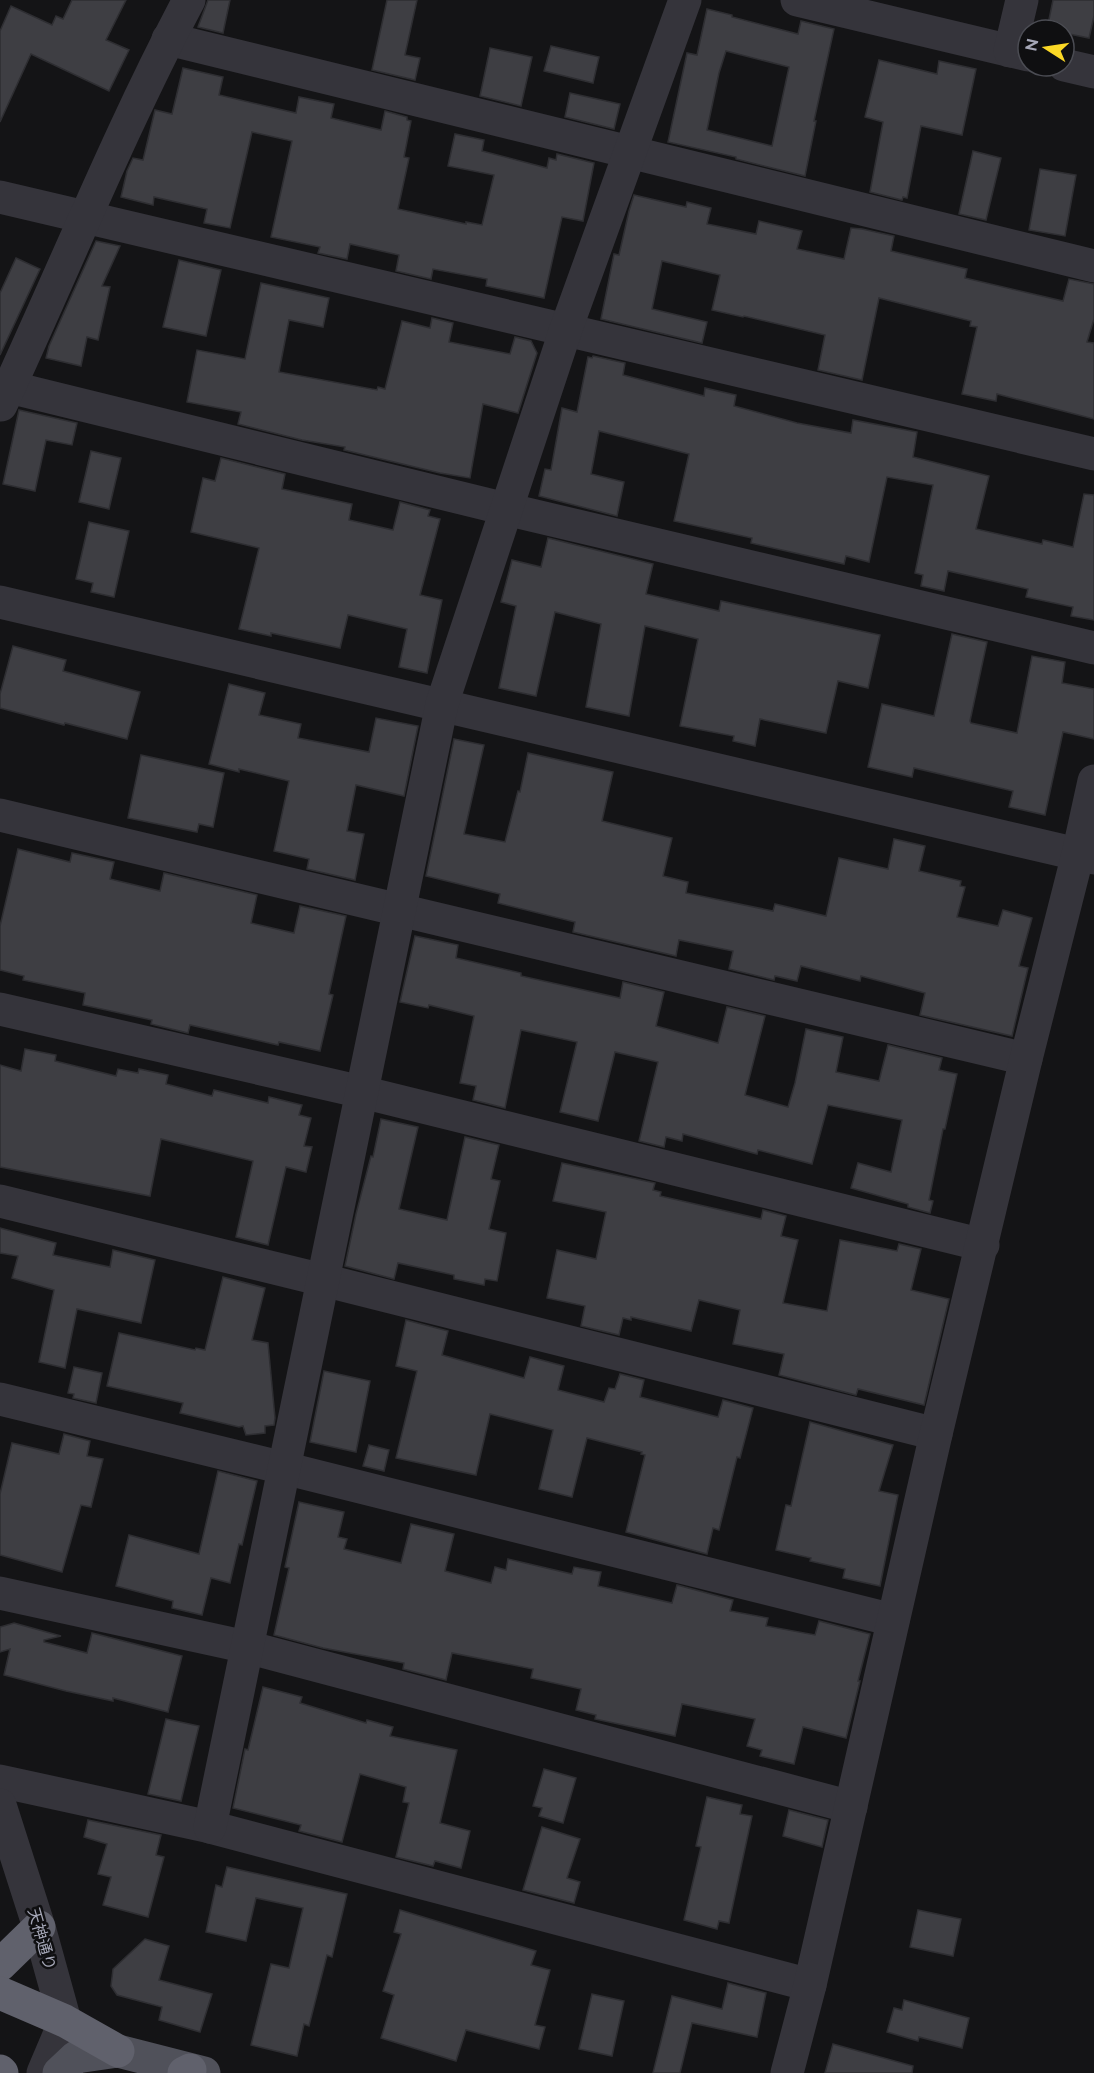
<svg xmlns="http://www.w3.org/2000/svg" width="1094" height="2073" viewBox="0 0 1094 2073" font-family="Raleway,'Noto Sans JP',sans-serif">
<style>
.building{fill:#3e3e43;stroke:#2e2e32;stroke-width:1.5;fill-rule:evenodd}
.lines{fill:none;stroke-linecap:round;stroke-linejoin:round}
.minor{stroke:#35343b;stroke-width:33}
.major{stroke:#50515a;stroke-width:33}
.highway{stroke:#60616c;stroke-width:33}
.labels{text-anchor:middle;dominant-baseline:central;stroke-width:5;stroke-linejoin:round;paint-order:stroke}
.street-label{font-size:16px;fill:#a5a7b7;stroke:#0f0f11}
</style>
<rect width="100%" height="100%" fill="#141416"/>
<g class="building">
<polygon points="72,0 126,0 106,40 129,50 109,91 31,54 0,122 0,31 11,6 52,25 56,16 63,19"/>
<polygon points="208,0 230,0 223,33 198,27"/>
<polygon points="387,0 417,0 405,55 420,58 415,80 372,70"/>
<polygon points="1053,0 1094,0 1094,16 1089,38 1064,33 1064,30 1047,29"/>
<path d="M707,9L732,15V17L798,34L801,21L834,29L814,121H816L805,176L736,159V157L668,142L687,53L697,55ZM726,51L789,67L772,146L707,130L719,73Z"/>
<polygon points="551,46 599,57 593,83 544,71"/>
<polygon points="490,48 532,57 521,106 480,96"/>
<polygon points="879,60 937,74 939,61 976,69 962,135 921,126 907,198 903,197 902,200 870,192 883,122 865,117"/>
<polygon points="183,68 223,77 219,95 296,113 299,97 334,104 331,118 381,130 385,111 407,117 407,120 411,121 404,157 409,158 398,209 466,224 466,222 482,225 494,175 448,166 455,134 484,140 482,151 547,168 549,158 556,160 557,154 594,163 583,221 562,217 544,298 486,286 487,279 433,269 431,279 396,271 399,255 350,244 347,259 318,253 320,247 271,237 292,141 252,132 230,228 204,223 207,209 154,197 153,205 121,197 127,171 133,158 143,160 155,110 172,114"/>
<polygon points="570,93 620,104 614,129 565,117"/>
<polygon points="973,151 1001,158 986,220 959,214"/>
<polygon points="1040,169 1076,175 1065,236 1029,230"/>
<polygon points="634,195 686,207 687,202 711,208 707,224 756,234 759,221 802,231 797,249 844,259 851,228 862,229 894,236 891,251 967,269 965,278 1063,301 1069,279 1094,284 1094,319 1087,342 1094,343 1094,419 997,394 996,401 962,394 977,327 970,326 971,321 879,298 862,380 818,370 825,335 744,316 743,317 712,310 720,275 662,261 652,309 707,322 702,343 601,319 614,254 619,255 629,211"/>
<polygon points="96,241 120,246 102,286 110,287 98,340 87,337 81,366 46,358 49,346"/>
<polygon points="16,258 40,269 0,355 0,293"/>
<polygon points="179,260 221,270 206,336 163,327"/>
<polygon points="261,283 329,298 323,327 289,320 279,372 377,390 378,387 385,389 402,321 430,328 432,318 453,323 449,342 510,354 515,337 531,341 537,353 518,413 483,404 470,478 440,473 344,450 345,447 302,440 238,424 241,412 187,402 197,350 245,359"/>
<polygon points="593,356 625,363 623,375 704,396 705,388 736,395 734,406 797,423 851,433 853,420 917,432 913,457 989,476 976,529 1042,544 1043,540 1073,547 1084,494 1094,495 1094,620 1071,616 1073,607 1026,597 1028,589 948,571 944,591 921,586 923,575 915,573 933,485 887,477 869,562 846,556 844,564 751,543 752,538 674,521 689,454 599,431 591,474 624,482 617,516 539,496 545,469 551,470 562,408 577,412 588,357 592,358"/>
<polygon points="19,410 77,423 72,445 46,440 35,491 3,484"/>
<polygon points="91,451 121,458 109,509 79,502"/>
<polygon points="221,458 285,474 282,489 352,504 349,520 393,530 400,502 430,510 428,516 440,519 420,595 442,600 427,673 399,667 407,629 348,615 340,648 271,633 271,636 239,629 259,548 191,532 203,478 215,481"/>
<polygon points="89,522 129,531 114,597 91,592 93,583 76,579"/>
<polygon points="548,538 653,564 646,594 719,611 721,601 880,635 868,688 838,681 826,733 760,719 755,746 733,741 734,736 680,726 698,639 645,626 629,716 586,707 601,624 555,612 536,696 499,688 516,606 501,602 512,560 541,567"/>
<polygon points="952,634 987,642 970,721 971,723 1017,733 1032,656 1065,662 1062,683 1094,689 1094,739 1063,732 1045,815 1009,807 1013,791 914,768 912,777 868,767 882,704 934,716"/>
<polygon points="13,646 66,660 63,671 140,692 127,739 65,723 64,725 0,708 0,694"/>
<polygon points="229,684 265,693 259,715 301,724 298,738 369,752 376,718 418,726 404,796 356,785 347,831 364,834 355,880 307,869 309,859 274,851 289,781 239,769 239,772 209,764"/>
<polygon points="454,739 484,745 464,834 505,842 518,791 520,792 528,753 613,772 602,821 672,838 663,876 688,882 686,893 773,911 775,904 826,916 839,858 888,869 894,839 925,846 919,871 961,881 960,886 965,887 957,917 998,926 1003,910 1032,918 1019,966 1028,968 1012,1036 920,1015 925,993 861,976 860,981 801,966 797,981 775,976 774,980 729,969 733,951 679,940 676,956 573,932 575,922 498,903 500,894 426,876"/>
<polygon points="141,755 224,773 213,827 199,824 197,832 128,818"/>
<polygon points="18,849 70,862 72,853 114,862 110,879 160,891 164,873 257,895 251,923 294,933 300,906 346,916 329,994 333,995 320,1051 279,1042 278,1045 190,1025 188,1033 151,1024 152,1020 83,1005 85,993 23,980 24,976 0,970 0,926"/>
<polygon points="415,936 458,945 456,958 521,973 521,976 620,998 623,982 664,992 656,1026 718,1043 727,1007 765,1016 745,1095 788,1107 795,1083 806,1029 843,1037 836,1072 879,1081 888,1045 942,1058 939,1070 957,1074 945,1129 943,1129 929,1200 933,1201 930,1213 908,1207 908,1204 851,1188 858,1163 891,1172 902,1120 828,1105 812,1164 758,1150 757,1154 683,1134 682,1141 666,1137 664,1147 639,1141 658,1062 615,1052 598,1121 560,1112 577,1042 521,1030 505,1108 473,1100 476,1086 460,1083 474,1016 429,1005 428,1008 400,1002"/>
<polygon points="25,1049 56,1055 55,1061 116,1076 118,1069 138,1073 139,1069 168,1075 166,1084 212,1096 214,1090 268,1103 269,1097 302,1105 299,1115 311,1118 304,1146 312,1147 306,1172 286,1167 268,1245 236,1237 253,1161 161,1139 150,1196 0,1167 0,1065 21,1071"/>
<polygon points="381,1119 418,1127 399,1209 447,1220 465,1137 499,1145 491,1179 500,1181 489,1229 506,1233 497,1281 485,1279 484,1285 454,1279 454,1275 398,1263 394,1279 345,1266 356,1214 371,1156 373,1157"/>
<polygon points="562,1163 655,1183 653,1190 661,1192 660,1196 761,1219 763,1210 786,1216 781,1236 798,1240 783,1303 827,1311 840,1240 897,1251 899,1244 921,1249 911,1290 949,1299 924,1405 858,1389 856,1395 779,1375 784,1354 733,1344 740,1310 699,1300 691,1331 631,1317 631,1320 623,1318 619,1335 581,1326 585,1306 547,1298 557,1250 596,1259 606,1212 553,1201"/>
<polygon points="0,1228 56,1243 53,1255 110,1267 113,1250 155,1260 141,1323 77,1309 65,1368 39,1362 54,1290 12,1278 18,1256 0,1253"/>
<polygon points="223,1277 265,1288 252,1340 268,1343 275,1418 274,1425 265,1426 265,1433 246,1435 243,1426 239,1427 180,1413 183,1403 107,1386 119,1333 195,1350 196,1348 205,1350"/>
<polygon points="406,1320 448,1331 442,1355 524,1378 530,1357 564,1366 558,1390 604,1402 609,1388 615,1389 620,1374 644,1380 640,1397 718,1417 723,1400 753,1408 740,1458 737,1457 719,1530 713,1528 707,1554 626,1532 645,1455 641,1454 642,1452 587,1438 572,1497 539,1489 553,1430 490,1414 476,1475 396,1458 417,1371 396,1366"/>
<polygon points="74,1367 102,1373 96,1403 73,1398 74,1394 68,1393"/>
<polygon points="324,1371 370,1381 356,1452 310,1442"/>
<polygon points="810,1422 893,1445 879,1491 898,1495 880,1586 843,1578 845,1569 810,1561 811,1558 776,1550 786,1505 791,1506"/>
<polygon points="64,1434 90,1441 87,1456 103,1459 91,1507 81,1505 62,1572 0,1555 0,1494 12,1443 59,1454"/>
<polygon points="369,1445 389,1450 384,1471 363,1466"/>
<polygon points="218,1471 257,1481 242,1545 239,1544 230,1583 211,1578 202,1615 172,1608 173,1601 116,1586 129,1535 199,1554"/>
<polygon points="299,1502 344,1512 338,1537 347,1539 344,1549 401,1563 411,1524 454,1534 445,1571 491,1583 495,1567 506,1570 508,1559 572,1574 574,1567 601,1572 598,1586 672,1603 677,1585 733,1600 730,1611 768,1618 766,1626 815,1635 819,1621 870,1634 858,1681 860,1681 846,1738 803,1727 794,1764 760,1756 762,1750 747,1746 755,1719 682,1704 675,1736 595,1719 596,1715 576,1710 581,1689 531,1678 533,1669 452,1653 446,1680 403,1669 404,1663 323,1648 274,1635 289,1568 285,1567"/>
<polygon points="14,1623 61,1636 44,1640 44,1642 87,1653 92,1633 182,1656 168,1712 113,1698 113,1701 66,1691 4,1675 10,1649 0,1652 0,1627"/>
<polygon points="263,1687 302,1697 300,1703 366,1723 367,1720 393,1727 390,1736 457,1750 440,1823 470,1831 461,1868 435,1861 433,1866 396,1857 409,1803 403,1802 406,1787 360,1774 342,1842 299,1831 301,1825 233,1808 245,1749 248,1750"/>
<polygon points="166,1719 199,1726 181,1801 148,1794"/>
<polygon points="544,1769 576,1778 563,1823 539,1816 542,1808 533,1806"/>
<polygon points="707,1797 742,1805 740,1814 752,1816 729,1923 719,1921 717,1929 684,1920 701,1847 696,1846"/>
<polygon points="789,1810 828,1820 822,1847 783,1836"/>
<polygon points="88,1820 161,1835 156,1855 164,1857 148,1917 103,1905 111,1877 98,1874 107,1844 84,1837"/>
<polygon points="542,1827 580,1839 567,1878 580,1882 574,1903 523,1890"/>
<polygon points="227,1867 347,1894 332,1957 327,1955 309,2026 304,2024 297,2056 251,2045 271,1964 289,1968 303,1908 256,1898 246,1941 206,1932 216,1885 222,1887"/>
<polygon points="400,1910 536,1951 531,1965 550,1970 535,2025 545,2027 539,2049 466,2030 456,2061 381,2038 394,1995 383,1991 401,1934 394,1932"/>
<polygon points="918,1910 961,1919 953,1956 910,1947"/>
<polygon points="145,1939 169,1946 159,1980 212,1994 200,2032 159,2020 162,2007 117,1995 111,1986 113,1969"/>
<polygon points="728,1983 766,1993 757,2037 692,2023 680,2073 653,2073 672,1996 722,2009"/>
<polygon points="592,1994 624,2001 612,2056 579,2049"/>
<polygon points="904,2000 969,2018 962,2048 919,2037 918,2041 887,2032 894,2008 902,2010"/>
<polygon points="833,2044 913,2066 912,2073 825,2073"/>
</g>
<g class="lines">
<g class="minor">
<polyline points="797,0 1028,55"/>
<polyline points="168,39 1094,266"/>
<polyline points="1010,51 1022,0"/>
<polyline points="1064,65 1094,72"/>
<polyline points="0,197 1094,454"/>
<polyline points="9,387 506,509 1094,648"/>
<path d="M1,405C64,270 119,132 189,0"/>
<polyline points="0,602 1094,858"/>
<polyline points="0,815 1026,1059"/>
<polyline points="0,1009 362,1092 983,1245"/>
<polyline points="0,1201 323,1280 936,1434"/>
<polyline points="0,1399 284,1468 893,1620"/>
<polyline points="0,1593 247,1647 851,1807"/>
<polyline points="0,1781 210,1827 810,1985"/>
<polyline points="0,1805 39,1927 65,2021 43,2073"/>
<polyline points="210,1827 442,704 566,329 685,0"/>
<polyline points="787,2073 810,1985 936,1434 1026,1059 1078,854 1094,781"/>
</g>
<polyline class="major" points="59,2073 76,2057 118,2051 204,2073"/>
<g class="highway">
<polyline points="0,1965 39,1927"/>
<polyline points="0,1993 65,2021 118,2051"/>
<polyline points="0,2071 2,2073"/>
<polyline points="184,2073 190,2070"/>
</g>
</g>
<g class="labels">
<g class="street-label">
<text transform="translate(42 1939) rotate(74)">天神通り</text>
</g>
</g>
<g transform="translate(1046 48) rotate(282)"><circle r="28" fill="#0f0f11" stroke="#4b4c53" stroke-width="1.5"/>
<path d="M0-4.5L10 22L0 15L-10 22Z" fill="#fbd826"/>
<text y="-9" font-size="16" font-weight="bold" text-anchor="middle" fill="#a5a7b7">N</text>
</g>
</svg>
